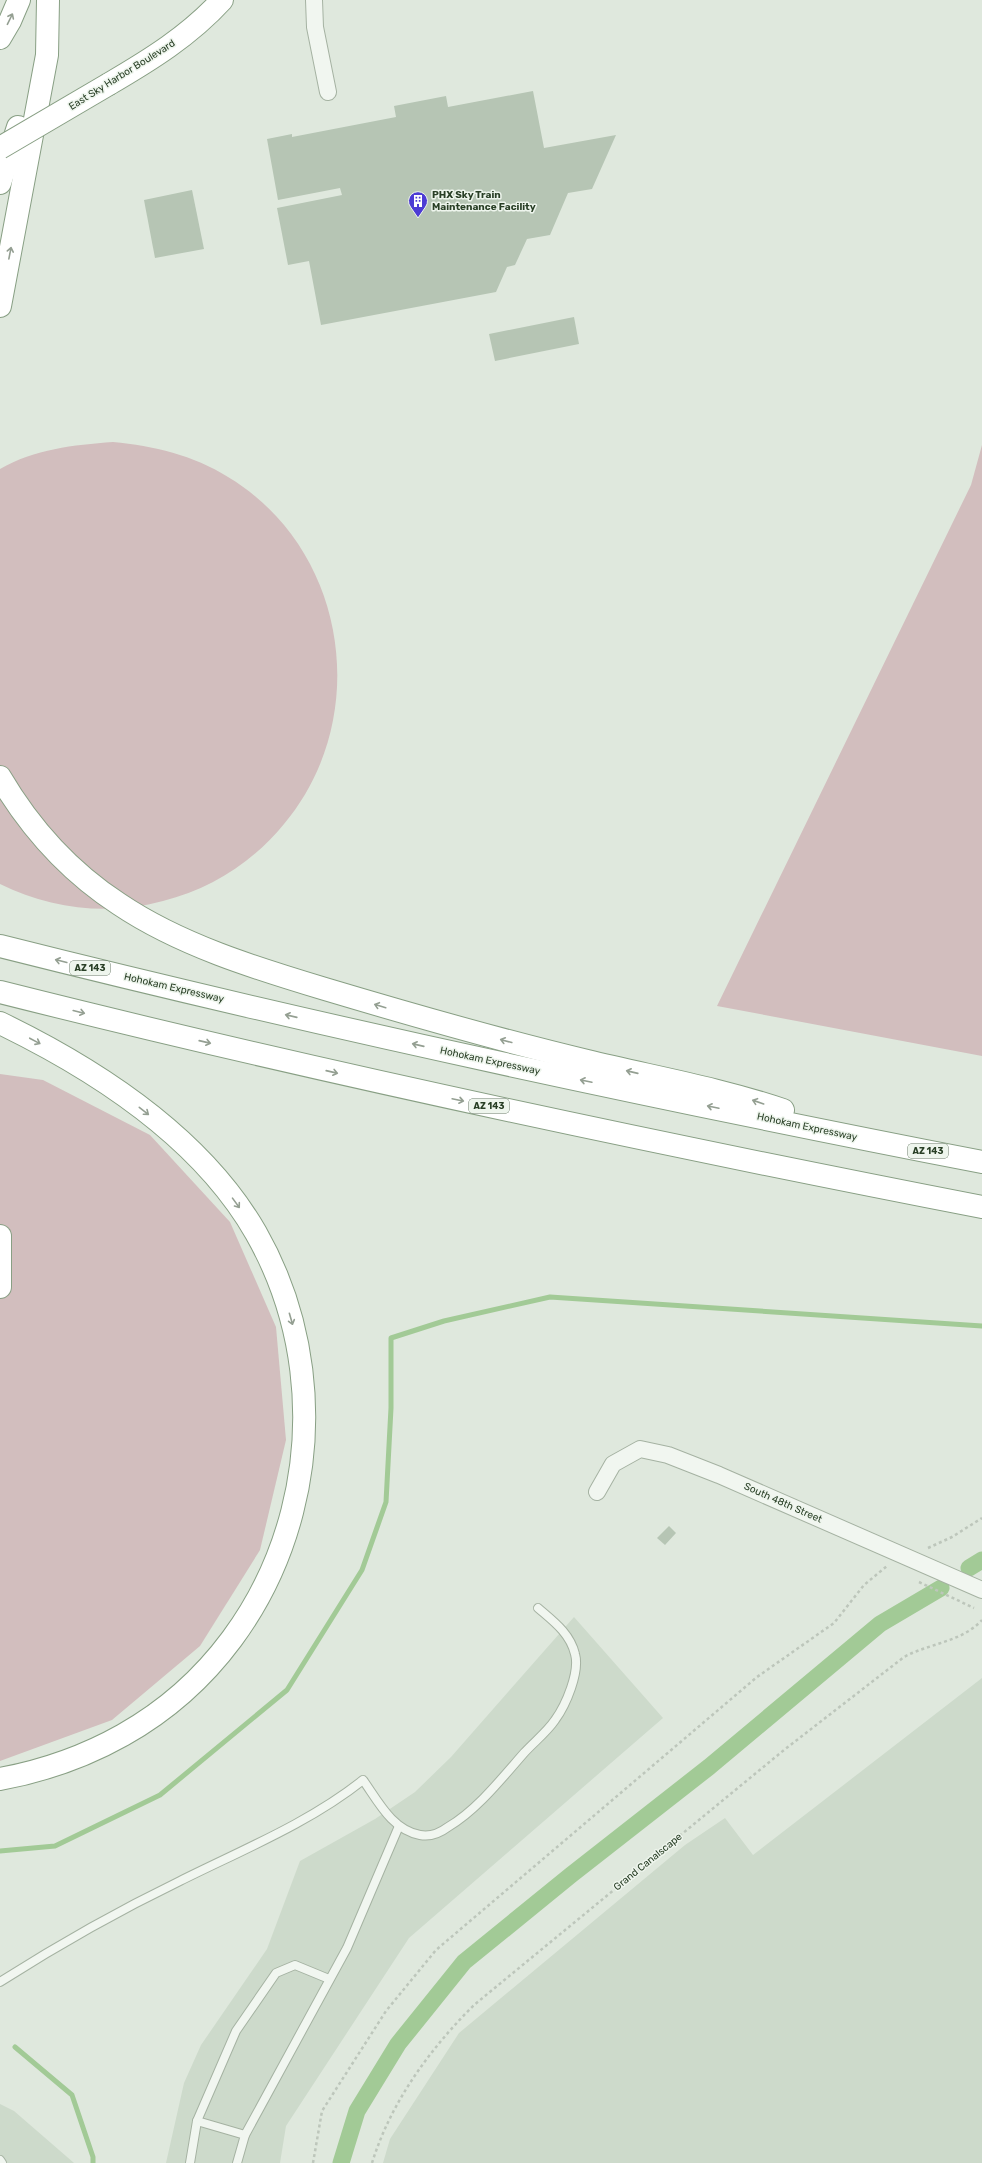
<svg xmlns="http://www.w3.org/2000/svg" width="982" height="2163" viewBox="0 0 982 2163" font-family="Rubik,sans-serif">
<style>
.built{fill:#cddacb}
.green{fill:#d2bebe}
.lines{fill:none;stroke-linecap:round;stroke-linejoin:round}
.stream{stroke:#a2ca96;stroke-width:5}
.canal{stroke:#a2ca96;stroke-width:17}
.building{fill:#b6c5b4}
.lane-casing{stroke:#a5b2a2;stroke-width:10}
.street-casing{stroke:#a5b2a2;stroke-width:18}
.highway-casing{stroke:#889f84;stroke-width:24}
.path{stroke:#bdc6bb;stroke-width:2.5;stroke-dasharray:3 3;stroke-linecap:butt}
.lane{stroke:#f1f6f0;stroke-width:8}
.street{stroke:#f1f6f0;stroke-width:16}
.highway{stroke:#fff;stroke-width:22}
.highway-bridge-casing{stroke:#889f84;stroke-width:24;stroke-linecap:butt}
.highway-bridge{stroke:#fff;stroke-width:22}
.oneway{stroke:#949f92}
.labels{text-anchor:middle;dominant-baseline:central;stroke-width:3;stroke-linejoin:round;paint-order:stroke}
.shield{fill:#eef5ed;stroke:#647662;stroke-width:1}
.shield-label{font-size:9px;font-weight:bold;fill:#293f26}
.street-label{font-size:10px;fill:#293f26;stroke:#eef5ed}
.poi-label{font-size:10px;font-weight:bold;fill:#293f26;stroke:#eef5ed;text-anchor:start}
</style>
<rect width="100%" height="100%" fill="#dfe8dd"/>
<g class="built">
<polygon points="574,1617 663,1718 409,1938 286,2126 280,2163 166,2163 184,2083 201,2045 267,1949 300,1861 375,1819 415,1792 451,1757"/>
<polygon points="982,1678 982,2163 383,2163 390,2139 459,2033 685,1845 725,1818 753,1855"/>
<polygon points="0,2104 14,2111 74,2163 0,2163"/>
</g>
<g class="green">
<path d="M113,442C154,446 193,455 228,477C348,549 373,718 284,824C253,862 211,889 163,901C108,916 51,909 0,884V469C35,449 73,445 113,442Z"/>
<polygon points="982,445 982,1056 717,1006 971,485"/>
<polygon points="0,1074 43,1080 150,1135 230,1222 276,1327 286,1440 260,1550 200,1646 112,1720 0,1761"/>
</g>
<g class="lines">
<g class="stream">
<polyline points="0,1851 55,1846 160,1795 287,1690 362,1570 386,1502 391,1408 391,1338 444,1321 550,1297 982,1326"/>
<polyline points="15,2047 72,2095 93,2157 93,2163"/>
</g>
<g class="canal">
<polyline points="969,1568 982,1560"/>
<polyline points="341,2163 357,2111 398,2044 464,1962 571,1875 709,1767 880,1624 941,1588"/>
</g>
</g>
<g class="building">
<polygon points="533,91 544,148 616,135 592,189 568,193 550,235 527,239 515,265 507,267 496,292 321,325 309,261 288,265 277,208 342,195 340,188 278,200 267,139 292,134 292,137 396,117 394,106 446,96 448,107"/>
<polygon points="192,190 204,249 155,258 144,200"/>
<polygon points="574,317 579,344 495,361 489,334"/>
<polygon points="669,1526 676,1533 665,1545 657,1538"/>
</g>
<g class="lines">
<defs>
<g id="lane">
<path d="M0,1982C58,1945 118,1911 180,1881C242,1850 309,1823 363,1780C378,1801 392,1830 420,1835C430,1837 440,1833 448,1827C477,1810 502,1778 524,1753C534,1742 547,1732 555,1720C566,1705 580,1672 575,1654C570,1633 553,1621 538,1608"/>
<polyline points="197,2121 245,2135"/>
<polyline points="0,2160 2,2163"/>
<polyline points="190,2163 197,2121 236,2031 276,1973 295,1965 329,1979"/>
<polyline points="237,2163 245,2135 347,1948 399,1826"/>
</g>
<g id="street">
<polyline points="314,0 315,27 328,92"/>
<polyline points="597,1492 613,1464 640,1449 668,1455 719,1475 982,1590"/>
</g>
<g id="highway">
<polyline points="0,38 10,21 19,0"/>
<path d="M109,84C150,60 189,36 222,0"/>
<polyline points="0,183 18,127"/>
<polyline points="0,306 47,55 48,0"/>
<path d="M0,777C30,828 70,872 119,904C180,945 255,968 325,989C412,1015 499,1040 587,1061C653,1077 718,1088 783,1110"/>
<path d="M0,946C325,1028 653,1098 982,1162"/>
<path d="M0,992C325,1074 653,1143 982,1207"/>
<path d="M0,1023C97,1070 201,1137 256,1233C354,1405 299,1636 123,1735C84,1757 43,1771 0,1779"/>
<polyline points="0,1236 0,1287"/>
</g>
</defs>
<use href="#lane" class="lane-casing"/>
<use href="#street" class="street-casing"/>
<use href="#highway" class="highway-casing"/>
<g class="path">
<polyline points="928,1548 952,1537 982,1518"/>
<polyline points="919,1582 974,1608"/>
<polyline points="313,2163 322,2111 386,2011 436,1950 757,1677 834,1623 864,1585 887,1566"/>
<path d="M372,2163C391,2102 429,2050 474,2005L784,1750L904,1657C930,1643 962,1642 982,1620"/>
</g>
<use href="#lane" class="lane"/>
<use href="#street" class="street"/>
<use href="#highway" class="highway"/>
<defs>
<polyline id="highway-bridge" points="0,148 109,84"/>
</defs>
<use href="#highway-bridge" class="highway-bridge-casing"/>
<use href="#highway-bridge" class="highway-bridge"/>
</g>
<defs><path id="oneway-shaft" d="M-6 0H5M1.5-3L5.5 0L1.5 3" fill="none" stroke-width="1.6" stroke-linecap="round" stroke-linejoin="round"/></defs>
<g class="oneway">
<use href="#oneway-shaft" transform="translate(10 19) rotate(-64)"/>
<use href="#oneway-shaft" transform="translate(10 253) rotate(-79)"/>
<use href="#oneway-shaft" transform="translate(61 961) rotate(-166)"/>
<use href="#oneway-shaft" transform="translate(380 1006) rotate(-163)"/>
<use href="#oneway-shaft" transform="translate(79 1012) rotate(14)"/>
<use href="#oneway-shaft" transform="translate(291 1016) rotate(-167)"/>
<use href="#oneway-shaft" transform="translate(35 1041) rotate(28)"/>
<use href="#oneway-shaft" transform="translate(506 1041) rotate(-165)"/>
<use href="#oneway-shaft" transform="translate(205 1042) rotate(13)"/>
<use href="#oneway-shaft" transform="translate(418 1045) rotate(-167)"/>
<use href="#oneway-shaft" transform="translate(332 1072) rotate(13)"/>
<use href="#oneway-shaft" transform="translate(632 1072) rotate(-167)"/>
<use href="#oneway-shaft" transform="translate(586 1081) rotate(-168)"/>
<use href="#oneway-shaft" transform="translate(458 1100) rotate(12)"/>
<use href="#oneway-shaft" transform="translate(758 1102) rotate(-161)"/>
<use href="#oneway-shaft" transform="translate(713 1107) rotate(-168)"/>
<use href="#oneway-shaft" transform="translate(144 1111) rotate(38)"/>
<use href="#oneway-shaft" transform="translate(236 1203) rotate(54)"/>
<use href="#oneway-shaft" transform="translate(291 1319) rotate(74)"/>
</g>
<defs>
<symbol id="building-pin" viewBox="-11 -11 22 30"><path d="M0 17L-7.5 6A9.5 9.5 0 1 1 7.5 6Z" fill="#4c3bd4" stroke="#eef5ed"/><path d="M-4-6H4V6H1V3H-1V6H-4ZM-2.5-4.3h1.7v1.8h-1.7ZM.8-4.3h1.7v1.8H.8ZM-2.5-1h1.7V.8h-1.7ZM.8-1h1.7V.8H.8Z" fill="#fff"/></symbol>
</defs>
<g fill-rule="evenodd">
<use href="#building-pin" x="407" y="190" width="22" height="30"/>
</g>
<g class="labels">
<g class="shield">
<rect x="70" y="961" width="40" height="14" rx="3"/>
<rect x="469" y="1099" width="40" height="14" rx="3"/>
<rect x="908" y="1144" width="40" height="14" rx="3"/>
</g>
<g class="shield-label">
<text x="90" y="968">AZ 143</text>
<text x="489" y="1106">AZ 143</text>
<text x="928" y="1151">AZ 143</text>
</g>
<g class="street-label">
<text transform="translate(122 75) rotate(-32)">East Sky Harbor Boulevard</text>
<text transform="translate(174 988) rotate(13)">Hohokam Expressway</text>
<text transform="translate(490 1061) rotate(12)">Hohokam Expressway</text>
<text transform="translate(807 1127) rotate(12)">Hohokam Expressway</text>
<text transform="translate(783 1503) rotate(24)">South 48th Street</text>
<text transform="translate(648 1862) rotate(-39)">Grand Canalscape</text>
</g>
<g class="poi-label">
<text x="432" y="195">PHX Sky Train<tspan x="432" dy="12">Maintenance Facility</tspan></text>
</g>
</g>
</svg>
